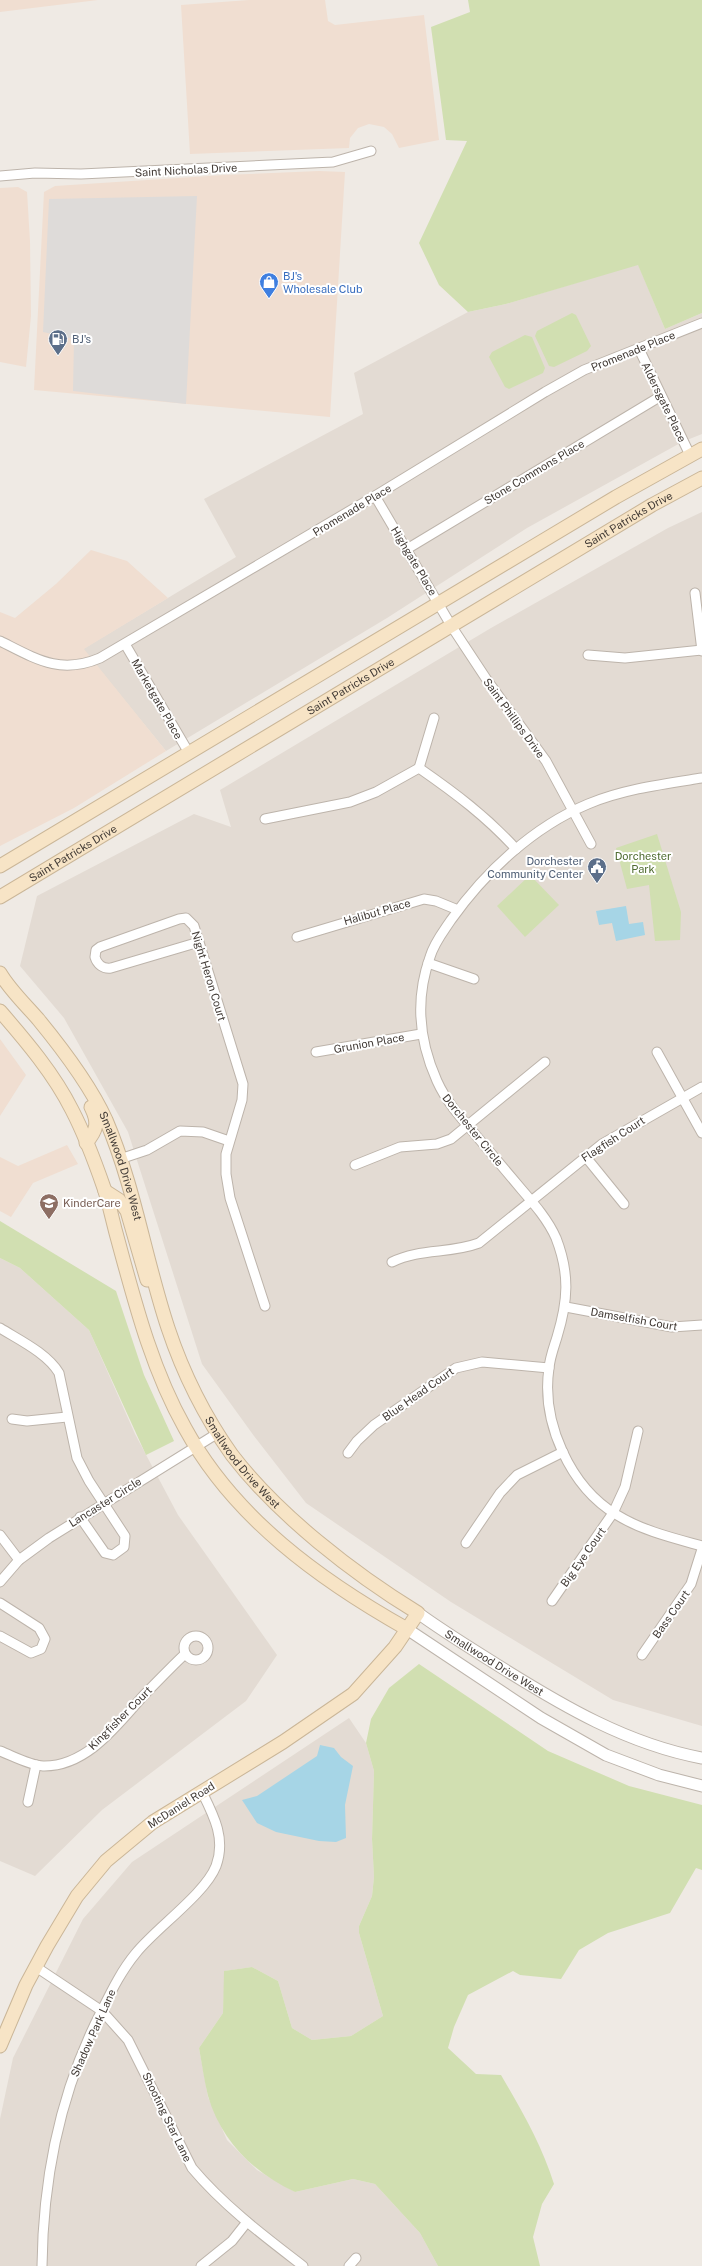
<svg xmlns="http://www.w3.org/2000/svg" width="702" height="2266" viewBox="0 0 702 2266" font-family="'Public Sans',sans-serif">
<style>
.residential{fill:#e3dbd3}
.commercial{fill:#f0ded1}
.green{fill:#d1dfb1}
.parking{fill:#dedbd9}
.water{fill:#a6d5e6}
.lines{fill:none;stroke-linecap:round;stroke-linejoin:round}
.minor-casing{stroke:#bdb4ab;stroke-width:11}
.tertiary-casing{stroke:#bdb4ab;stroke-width:13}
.secondary-casing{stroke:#cab698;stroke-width:15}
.minor{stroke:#fff;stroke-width:9}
.tertiary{stroke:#fff;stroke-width:11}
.secondary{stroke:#f7e4c6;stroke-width:13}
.labels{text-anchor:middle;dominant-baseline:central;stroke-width:4;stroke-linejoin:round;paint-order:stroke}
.street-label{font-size:11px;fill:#413a35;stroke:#fff}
.shop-label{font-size:11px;fill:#366cbe;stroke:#fff;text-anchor:start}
.service-label{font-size:11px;fill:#4e5e75;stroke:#fff;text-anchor:start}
.park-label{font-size:11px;fill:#4f6b30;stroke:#fff}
.education-label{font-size:11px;fill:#785e54;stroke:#fff;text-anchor:start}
</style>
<rect width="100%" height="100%" fill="#efeae4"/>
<g class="residential">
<polygon points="638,264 665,329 702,313 702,434 682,442 527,528 387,618 166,751 83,649 236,557 204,499 363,414 354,373 468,312 506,304"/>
<polygon points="702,512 702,1726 613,1700 451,1602 306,1503 254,1436 202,1364 128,1132 64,1018 20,966 37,896 194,814 231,827 220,790 491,628 668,528"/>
<polygon points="0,1258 20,1268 89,1330 135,1434 178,1515 277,1655 246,1701 102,1810 35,1876 0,1861"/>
<polygon points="349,1718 366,1743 374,1771 372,1839 374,1877 372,1896 359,1926 359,1933 383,2016 351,2036 312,2040 292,2028 278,1981 252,1967 225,1971 223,2013 199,2048 208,2097 227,2140 257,2170 295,2192 353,2179 375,2184 420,2233 438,2266 0,2266 0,2119 13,2058 83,1919 132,1862"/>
</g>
<g class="commercial">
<polygon points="0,0 98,0 0,12"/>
<polygon points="249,0 325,0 328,21 335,25 424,15 439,140 399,148 392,134 384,127 369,124 358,128 350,138 349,148 190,154 181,5"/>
<polygon points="319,171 345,172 330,417 34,390 44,192 55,186 224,175"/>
<polygon points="18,187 27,192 30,241 31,316 26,367 0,362 0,188"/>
<polygon points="91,550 127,561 168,598 84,649 166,751 74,808 0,846 0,612 15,618 56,584"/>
<polygon points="0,1039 26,1075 0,1116"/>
<polygon points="67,1145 78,1164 33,1183 11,1217 0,1211 0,1157 18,1166"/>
</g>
<g class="green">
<polygon points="468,0 702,0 702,313 665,329 638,265 506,304 468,312 439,285 419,243 467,141 446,140 431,27 470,12"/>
<polygon points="572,313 576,315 591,346 587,351 554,367 549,366 535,336 537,331"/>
<polygon points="525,335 532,337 545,368 543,373 509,389 505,387 489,357 492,352"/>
<polygon points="657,834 681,912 680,940 655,941 649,885 627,889 616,848"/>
<polygon points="530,875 559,905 525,937 497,906"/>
<polygon points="0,1221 116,1291 144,1375 174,1441 146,1455 89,1330 20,1268 0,1258"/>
<path d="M419,1664L548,1751L629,1786L702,1805V1870L696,1868L670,1913L608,1933L579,1950L561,1979L520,1975L513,1971L468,1995L454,2027L448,2048L476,2074L501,2075C521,2109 542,2145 554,2184L542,2204L533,2237L540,2266H438L420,2233L375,2184L353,2179L295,2192C254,2173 221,2141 208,2096C204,2080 202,2064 199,2048L223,2013L224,1971L252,1967L278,1981L292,2028L312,2040L351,2036L383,2016L359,1933V1926L372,1896L374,1877L372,1839L374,1771L366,1743L371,1719L389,1688Z"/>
</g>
<polygon class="parking" points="197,196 186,404 73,391 74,339 43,332 49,199"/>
<g class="water">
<polygon points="626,906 629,924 643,922 645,935 616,941 612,923 599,925 596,911"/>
<polygon points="320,1745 334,1748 341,1757 353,1766 345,1805 346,1838 336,1842 319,1841 276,1832 257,1823 242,1800 257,1796 317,1756"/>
</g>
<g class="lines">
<defs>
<g id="minor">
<polyline points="0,176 35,173 81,174 333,162 371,151"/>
<polyline points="639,349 690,455"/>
<polyline points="375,496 452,627 487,680 546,761 591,844"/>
<polyline points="407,549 661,396"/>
<polyline points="695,593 702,651"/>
<path d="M0,641C36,659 60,675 100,658L375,496L545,392L584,370L702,323"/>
<polyline points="125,644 189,753"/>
<polyline points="588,655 625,658 702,650"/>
<polyline points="419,768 434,718"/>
<path d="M702,778C664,784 624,789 588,804C533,827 485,872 451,920C443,932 434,943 430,957C415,999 419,1041 437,1081C446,1101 460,1117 474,1133C490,1152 506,1171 522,1190C535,1205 548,1220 556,1238C570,1274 568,1301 557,1337C554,1347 550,1357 549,1368C541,1422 570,1487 617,1515C643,1531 673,1538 702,1546"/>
<path d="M265,819L350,802L376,792L419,768C455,793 487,817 516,849"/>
<polyline points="297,937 424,899 436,901 458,910"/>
<path d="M199,942L111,968C103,969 97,964 95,957L96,950L100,947L179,919L186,918L194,926L243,1084L242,1100L226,1154V1174L230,1198L265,1306"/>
<polyline points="428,963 474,979"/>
<polyline points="316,1052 421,1034"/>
<polyline points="657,1052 702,1133"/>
<polyline points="585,1156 624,1204"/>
<polyline points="120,1159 147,1150 180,1131 203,1132 229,1141"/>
<polyline points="355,1165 400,1147 437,1144 451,1139 545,1062"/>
<path d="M392,1262C420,1248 450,1254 479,1243L602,1144L702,1087"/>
<polyline points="566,1307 672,1327 702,1325"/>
<path d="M0,1328C19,1340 47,1353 59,1373L77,1458L89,1481L125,1536L124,1547L113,1555L105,1553L80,1517"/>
<polyline points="12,1419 27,1421 67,1417"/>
<polyline points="348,1453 357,1441 374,1425 456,1368 482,1362 549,1368"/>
<polyline points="0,1535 19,1560"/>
<polyline points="466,1543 500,1493 517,1475 563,1452"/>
<polyline points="0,1582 19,1560 49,1538 218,1433"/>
<polyline points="552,1601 613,1513 625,1487 638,1431"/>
<polyline points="0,1603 39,1628 45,1639 41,1649 31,1653 0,1636"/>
<circle cx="196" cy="1648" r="12"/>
<polyline points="642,1655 691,1584 702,1549"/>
<path d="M0,1751C13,1756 29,1765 43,1766C87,1767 118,1724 144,1695C158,1681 171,1667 185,1654"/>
<polyline points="28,1802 36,1765"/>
<path d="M36,1967L102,2011L128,2040L192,2168C224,2206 264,2236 303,2266"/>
<path d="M42,2266C43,2176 60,2092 101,2012C111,1992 121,1971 136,1953C156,1928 205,1894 216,1866C226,1839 214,1816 202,1792"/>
<polyline points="201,2266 232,2241 247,2222"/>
<polyline points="349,2266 356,2258"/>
</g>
<g id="tertiary">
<path id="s1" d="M418,1613C444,1632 472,1649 499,1666C563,1706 627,1744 702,1758"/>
<polyline points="407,1629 541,1718 606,1755 659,1775 702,1786"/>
</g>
<g id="secondary">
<polyline points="0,866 616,497 702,449"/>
<path id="s2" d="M0,897L652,505L702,478"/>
<path id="s3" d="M0,973C10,990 25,1004 38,1019C61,1047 91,1087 106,1120C135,1188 145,1259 168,1328C183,1373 205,1417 232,1455C278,1515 354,1574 418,1613L395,1647L353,1694L283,1742L153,1822L106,1861L77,1896L47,1946L26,1985L0,2046"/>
<path d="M0,1011C26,1041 54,1074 72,1110C85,1135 95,1162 104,1188C109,1203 112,1218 116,1233C134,1299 151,1368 185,1428C234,1518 320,1580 407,1629"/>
<path d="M86,1143C97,1130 99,1123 91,1107"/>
<polyline points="105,1191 119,1200 127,1211 147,1280"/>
</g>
</defs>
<use href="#minor" class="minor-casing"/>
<use href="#tertiary" class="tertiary-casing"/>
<use href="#secondary" class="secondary-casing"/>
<use href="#minor" class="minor"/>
<use href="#tertiary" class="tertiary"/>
<use href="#secondary" class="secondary"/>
</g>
<defs>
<symbol id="shop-pin" viewBox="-11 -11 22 30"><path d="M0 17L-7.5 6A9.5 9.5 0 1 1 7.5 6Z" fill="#3f7fe0" stroke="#fff"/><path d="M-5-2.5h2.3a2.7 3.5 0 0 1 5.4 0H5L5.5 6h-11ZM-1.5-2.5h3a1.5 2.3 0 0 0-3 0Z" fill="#fff"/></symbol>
<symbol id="fuel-pin" viewBox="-11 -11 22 30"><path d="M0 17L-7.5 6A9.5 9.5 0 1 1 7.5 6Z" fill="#5c6f8a" stroke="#fff"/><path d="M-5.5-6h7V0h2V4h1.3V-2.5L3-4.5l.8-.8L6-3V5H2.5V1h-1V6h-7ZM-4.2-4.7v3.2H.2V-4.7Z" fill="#fff"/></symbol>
<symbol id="civic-pin" viewBox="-11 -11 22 30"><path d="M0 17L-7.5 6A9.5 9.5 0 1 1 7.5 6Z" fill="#5c6f8a" stroke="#fff"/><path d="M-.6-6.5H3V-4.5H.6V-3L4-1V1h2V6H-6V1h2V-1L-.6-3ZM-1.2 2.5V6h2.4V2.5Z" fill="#fff"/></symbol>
<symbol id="school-pin" viewBox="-11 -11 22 30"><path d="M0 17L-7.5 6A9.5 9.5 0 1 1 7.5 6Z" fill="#8d6e63" stroke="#fff"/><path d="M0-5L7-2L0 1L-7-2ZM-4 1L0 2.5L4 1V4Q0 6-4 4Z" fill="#fff"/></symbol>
</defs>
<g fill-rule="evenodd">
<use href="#shop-pin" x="258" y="271" width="22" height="30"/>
<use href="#fuel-pin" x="47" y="328" width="22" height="30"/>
<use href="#civic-pin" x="586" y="856" width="22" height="30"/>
<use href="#school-pin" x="38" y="1192" width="22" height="30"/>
</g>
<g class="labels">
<g class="street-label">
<text transform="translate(186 170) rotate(-3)">Saint Nicholas Drive</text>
<text transform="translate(633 351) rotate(-22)">Promenade Place</text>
<text transform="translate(664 402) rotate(64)">Aldersgate Place</text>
<text transform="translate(534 472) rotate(-31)">Stone Commons Place</text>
<text transform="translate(352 510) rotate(-31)">Promenade Place</text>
<text stroke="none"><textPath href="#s2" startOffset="733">Saint Patricks Drive</textPath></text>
<text transform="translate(414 561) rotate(59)">Highgate Place</text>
<text stroke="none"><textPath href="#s2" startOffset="409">Saint Patricks Drive</textPath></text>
<text transform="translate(157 699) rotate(60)">Marketgate Place</text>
<text transform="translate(514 718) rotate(54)">Saint Phillips Drive</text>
<text stroke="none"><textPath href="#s2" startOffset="85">Saint Patricks Drive</textPath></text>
<text transform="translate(377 912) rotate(-16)">Halibut Place</text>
<text transform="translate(209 976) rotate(73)">Night Heron Court</text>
<text transform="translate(369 1043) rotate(-10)">Grunion Place</text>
<text transform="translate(473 1130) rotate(51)">Dorchester Circle</text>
<text transform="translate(613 1139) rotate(-33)">Flagfish Court</text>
<text stroke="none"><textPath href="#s3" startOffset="230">Smallwood Drive West</textPath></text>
<text transform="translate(634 1319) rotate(10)">Damselfish Court</text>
<text transform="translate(418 1394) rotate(-35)">Blue Head Court</text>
<text stroke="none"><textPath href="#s3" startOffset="554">Smallwood Drive West</textPath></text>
<text transform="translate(105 1502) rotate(-32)">Lancaster Circle</text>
<text transform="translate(583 1557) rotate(-55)">Big Eye Court</text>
<text transform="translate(671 1614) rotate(-55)">Bass Court</text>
<text stroke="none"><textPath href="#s1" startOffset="91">Smallwood Drive West</textPath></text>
<text transform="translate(120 1718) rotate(-45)">Kingfisher Court</text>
<text transform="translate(181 1805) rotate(-32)">McDaniel Road</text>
<text transform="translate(93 2033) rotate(-66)">Shadow Park Lane</text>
<text transform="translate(167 2117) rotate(64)">Shooting Star Lane</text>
</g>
<g class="shop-label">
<text x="283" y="276">BJ's<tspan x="283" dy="13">Wholesale Club</tspan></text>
</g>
<g class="service-label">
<text x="72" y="339">BJ's</text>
<text x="583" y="861" text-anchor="end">Dorchester<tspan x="583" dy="13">Community Center</tspan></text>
</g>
<g class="park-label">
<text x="643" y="856">Dorchester<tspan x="643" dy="13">Park</tspan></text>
</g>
<g class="education-label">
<text x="63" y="1203">KinderCare</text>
</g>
</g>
</svg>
